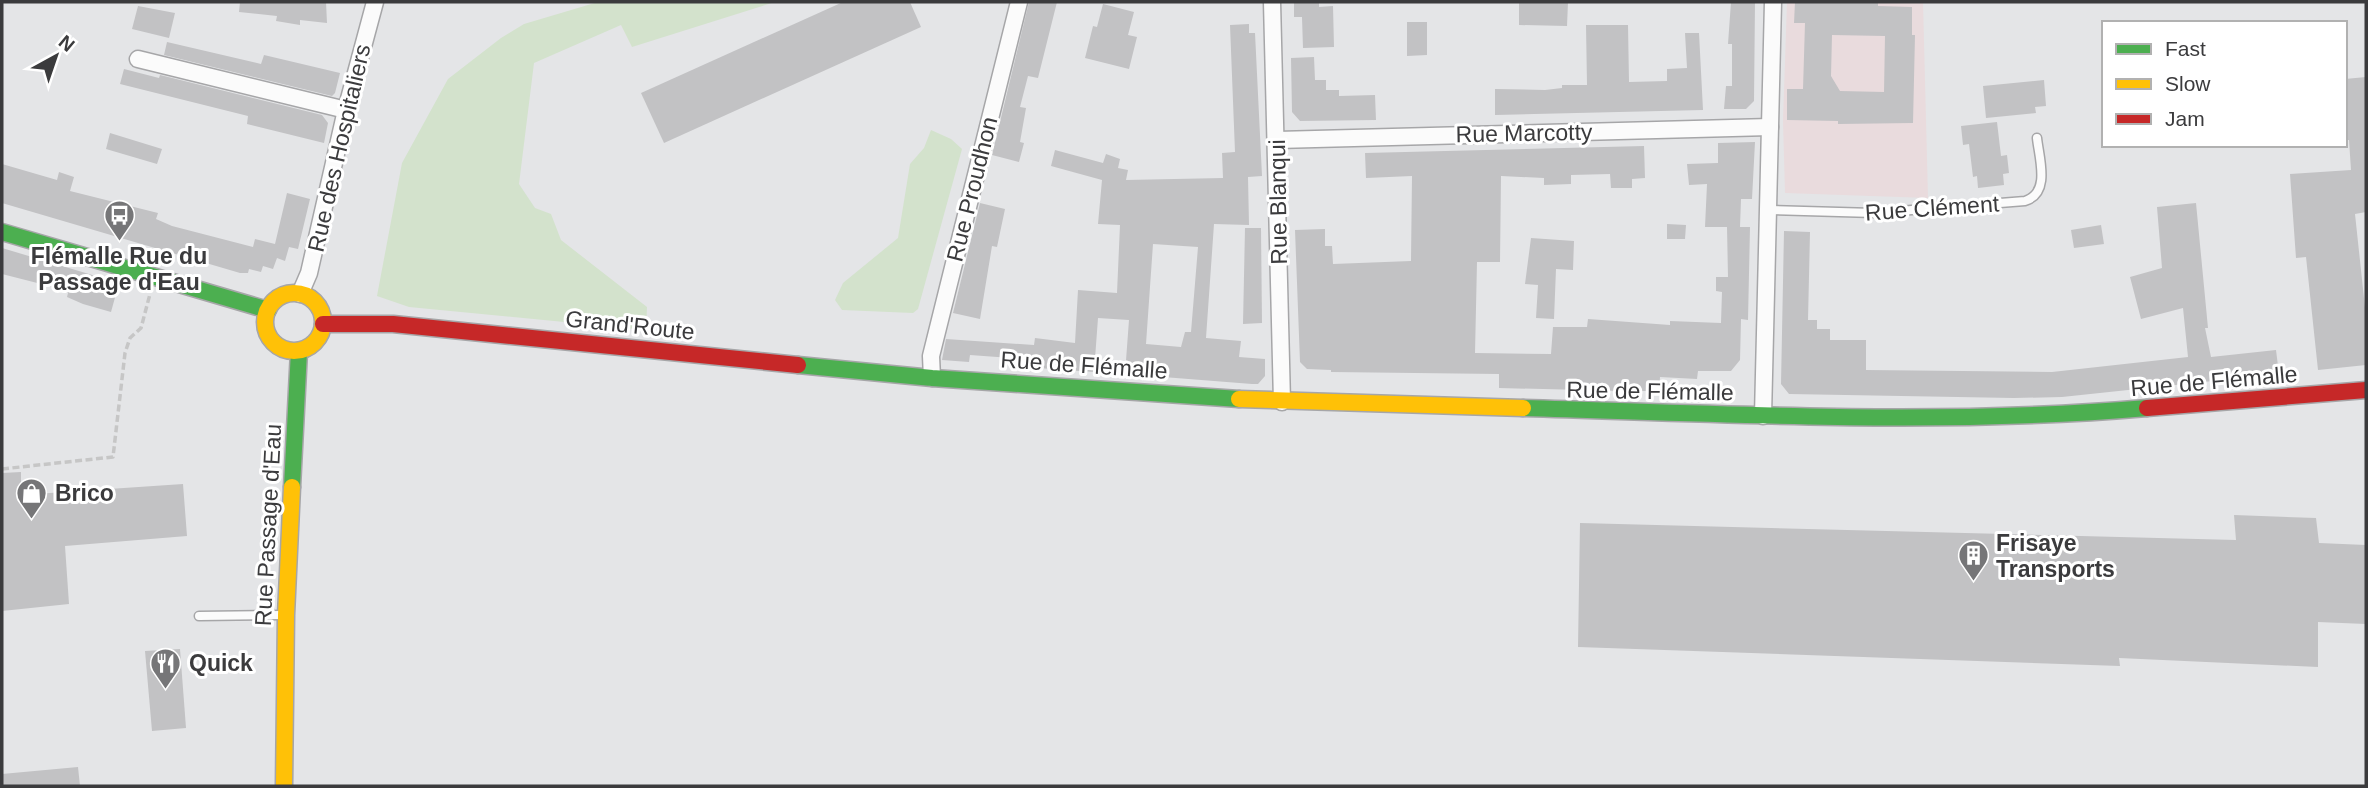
<svg xmlns="http://www.w3.org/2000/svg" width="2368" height="788" viewBox="0 0 2368 788" font-family="Helvetica,sans-serif">
<style>
.education{fill:#e9dbdd}
.green{fill:#d3e2cc}
.building{fill:#c2c2c4;fill-rule:evenodd}
.lines{fill:none;stroke-linecap:round;stroke-linejoin:round}
.lane-casing{stroke:#a6a6a8;stroke-width:11}
.street-casing{stroke:#a6a6a8;stroke-width:19}
.fast-casing{stroke:#a6a6a8;stroke-width:19}
.slow-casing{stroke:#a6a6a8;stroke-width:19}
.jam-casing{stroke:#a6a6a8;stroke-width:19}
.path{stroke:#c6c6c6;stroke-width:3.5;stroke-dasharray:7 3.5;stroke-linecap:butt}
.lane{stroke:#fbfbfb;stroke-width:8}
.street{stroke:#fbfbfb;stroke-width:16}
.fast{stroke:#4caf50;stroke-width:16}
.slow{stroke:#ffc107;stroke-width:16}
.jam{stroke:#c62828;stroke-width:16}
.labels{text-anchor:middle;dominant-baseline:central;stroke-width:6;stroke-linejoin:round;paint-order:stroke}
.street-label{font-size:23px;fill:#3b3b3d;stroke:#fff}
.poi-label{font-size:23px;font-weight:bold;fill:#3b3b3d;stroke:#fff;text-anchor:start}
</style>
<rect width="100%" height="100%" fill="#e4e5e7"/>
<polygon class="education" points="1787,2 1923,2 1928,198 1785,193 1783,121"/>
<g class="green">
<polygon points="598,2 775,2 632,47 621,25 534,63 519,184 535,208 551,214 561,240 647,307 646,330 409,307 377,296 402,163 448,79 501,38 524,24"/>
<polygon points="931,130 951,139 962,149 918,309 913,313 842,310 835,300 843,283 898,238 910,164 924,148"/>
</g>
<g class="building">
<polygon points="240,2 326,2 327,23 300,20 300,25 276,21 277,16 239,12"/>
<polygon points="843,2 910,2 921,27 664,143 641,93"/>
<polygon points="1029,2 1057,2 1038,78 1028,76 1020,107 1026,108 1020,142 1024,143 1019,162 992,155"/>
<polygon points="1294,2 1319,2 1319,7 1333,6 1334,47 1303,48 1302,17 1294,17"/>
<polygon points="1519,2 1568,2 1567,26 1519,25"/>
<polygon points="1731,2 1755,2 1754,101 1746,109 1724,109 1726,86 1732,86 1732,44 1728,44"/>
<path d="M1795,2H1868L1878,3V6L1912,7V35H1915L1913,123L1838,124V121L1787,120V89H1803L1805,23H1794ZM1832,35L1885,36L1884,92L1840,91L1831,76Z"/>
<polygon points="1103,4 1134,12 1128,35 1137,37 1129,69 1085,58 1093,26 1097,27"/>
<polygon points="138,6 175,13 169,38 132,29"/>
<polygon points="1407,22 1427,22 1427,55 1407,56"/>
<path d="M1249,24V33H1255L1262,176L1248,177L1249,225L1214,224L1206,338L1241,341L1239,357L1265,359V376L1258,384H1252L1125,374L1129,320L1098,318L1094,372L1038,368V360L1011,358L970,355L969,362L942,360L946,339L1034,345L1035,338L1075,343L1078,290L1117,293L1120,225L1098,224L1102,180L1051,166L1055,150L1103,163L1106,154L1120,159L1118,168L1128,170L1126,180L1223,178L1222,153L1235,152L1230,25ZM1153,244L1198,247L1191,332H1185L1181,347L1146,344Z"/>
<polygon points="1586,25 1628,25 1629,82 1667,81 1667,69 1687,68 1685,33 1699,33 1703,110 1495,115 1495,89 1545,90 1562,88 1562,85 1587,85"/>
<polygon points="167,42 261,64 264,55 340,73 335,93 332,96 164,55"/>
<polygon points="1314,57 1315,80 1326,80 1326,90 1339,90 1339,96 1375,95 1376,120 1300,121 1292,112 1291,58"/>
<polygon points="124,69 159,78 160,75 322,115 328,123 324,143 247,124 248,116 120,84"/>
<polygon points="2366,77 2366,212 2355,214 2366,317 2366,365 2318,370 2306,257 2296,258 2290,174 2351,170 2349,140 2345,140 2345,79"/>
<polygon points="2044,80 2046,106 2035,107 2036,113 1986,118 1983,86"/>
<polygon points="1997,122 2001,156 2007,155 2009,173 2003,174 2004,185 1978,188 1977,176 1973,177 1969,144 1963,145 1961,126"/>
<polygon points="110,133 162,149 157,164 106,149"/>
<polygon points="1755,142 1752,199 1741,199 1740,227 1750,227 1748,320 1741,319 1740,360 1731,371 1698,371 1697,379 1660,377 1659,391 1621,391 1499,388 1499,374 1331,372 1331,370 1307,369 1300,362 1295,230 1325,229 1325,246 1332,246 1333,264 1411,261 1412,176 1366,178 1365,153 1644,146 1645,178 1632,179 1632,188 1611,188 1610,174 1571,175 1571,184 1544,185 1544,178 1501,176 1500,262 1477,262 1475,353 1551,354 1553,327 1587,327 1588,319 1670,325 1670,321 1721,323 1722,292 1716,291 1716,277 1728,277 1727,227 1705,227 1707,184 1689,185 1687,164 1718,163 1718,143"/>
<polygon points="2,164 57,180 59,172 74,177 70,191 158,213 156,219 172,226 253,247 255,239 275,244 287,193 310,199 298,249 289,247 285,261 277,258 273,269 263,266 261,272 249,269 248,273 240,273 2,203"/>
<polygon points="980,203 1005,209 997,247 992,246 980,319 953,313"/>
<polygon points="2196,203 2208,328 2205,328 2211,357 2276,350 2279,374 2062,397 2014,398 1789,394 1781,384 1784,231 1810,232 1808,320 1817,320 1817,329 1830,329 1830,340 1866,340 1866,370 2052,372 2188,357 2183,308 2141,319 2130,277 2162,268 2157,207"/>
<polygon points="1667,224 1686,225 1685,239 1667,239"/>
<polygon points="2101,225 2104,244 2074,248 2071,230"/>
<polygon points="1245,228 1261,228 1262,323 1243,324"/>
<polygon points="1531,238 1574,241 1573,270 1556,269 1554,319 1536,318 1538,285 1525,284"/>
<polygon points="2,248 119,283 111,312 83,304 67,297 68,293 49,286 2,274"/>
<polygon points="21,472 21,482 34,481 35,494 183,484 187,536 65,546 69,604 2,611 2,473"/>
<polygon points="2234,515 2316,518 2319,543 2366,545 2366,624 2318,622 2318,667 2119,658 2120,666 1578,647 1580,523 2236,540"/>
<polygon points="180,649 186,728 152,731 145,651"/>
<polygon points="78,767 80,786 2,786 2,774"/>
</g>
<g class="lines">
<defs>
<g id="lane">
<path d="M1768,210L1874,213L2025,201C2051,193 2039,158 2037,138"/>
<polyline points="199,616 283,615"/>
</g>
<g id="street">
<polyline points="1272,2 1282,402"/>
<polyline points="138,59 346,110"/>
<polyline points="1277,140 1770,127"/>
<polyline points="300,294 309,273 346,110 375,2"/>
<polyline points="932,378 931,356 1019,2"/>
<polyline points="1763,416 1773,2"/>
</g>
<g id="fast">
<polyline points="2,232 268,310"/>
<polyline points="798,365 932,378 1239,399"/>
<path d="M1523,408C1731,414 1939,426 2147,408"/>
<polyline points="292,487 299,351"/>
</g>
<g id="slow">
<circle cx="294" cy="322" r="29"/>
<polyline points="1239,399 1523,408"/>
<polyline points="284,786 286,615 292,487"/>
</g>
<g id="jam">
<polyline points="323,324 393,324 798,365"/>
<polyline points="2147,408 2366,390"/>
</g>
</defs>
<use href="#lane" class="lane-casing"/>
<use href="#street" class="street-casing"/>
<use href="#fast" class="fast-casing"/>
<use href="#slow" class="slow-casing"/>
<use href="#jam" class="jam-casing"/>
<polyline class="path" points="2,469 113,457 125,353 130,338 141,328 150,294"/>
<use href="#lane" class="lane"/>
<use href="#street" class="street"/>
<use href="#fast" class="fast"/>
<use href="#slow" class="slow"/>
<use href="#jam" class="jam"/>
</g>
<defs>
<symbol id="bus-pin" viewBox="-11 -11 22 30"><path d="M0 17L-7.5 6A9.5 9.5 0 1 1 7.5 6Z" fill="#767678" stroke="#fff"/><path d="M-5-6H5V4H4V6H2V4H-2V6H-4V4H-5ZM-3.5-4V0h7V-4ZM-3.5 1.2v1.5H-2V1.2ZM2 1.2v1.5H3.5V1.2Z" fill="#fff"/></symbol>
<symbol id="shop-pin" viewBox="-11 -11 22 30"><path d="M0 17L-7.5 6A9.5 9.5 0 1 1 7.5 6Z" fill="#767678" stroke="#fff"/><path d="M-5-2.5h2.3a2.7 3.5 0 0 1 5.4 0H5L5.5 6h-11ZM-1.5-2.5h3a1.5 2.3 0 0 0-3 0Z" fill="#fff"/></symbol>
<symbol id="building-pin" viewBox="-11 -11 22 30"><path d="M0 17L-7.5 6A9.5 9.5 0 1 1 7.5 6Z" fill="#767678" stroke="#fff"/><path d="M-4-6H4V6H1V3H-1V6H-4ZM-2.5-4.3h1.7v1.8h-1.7ZM.8-4.3h1.7v1.8H.8ZM-2.5-1h1.7V.8h-1.7ZM.8-1h1.7V.8H.8Z" fill="#fff"/></symbol>
<symbol id="restaurant-pin" viewBox="-11 -11 22 30"><path d="M0 17L-7.5 6A9.5 9.5 0 1 1 7.5 6Z" fill="#767678" stroke="#fff"/><path d="M-5-6h1v4h1v-4h1v4h1v-4h1v5L-1.5 .5V6h-2V.5L-5-1ZM5-6V6H3V1.5H1.5Q1.5-4 5-6Z" fill="#fff"/></symbol>
</defs>
<g fill-rule="evenodd">
<use href="#bus-pin" x="102" y="198" width="35" height="47"/>
<use href="#shop-pin" x="14" y="476" width="35" height="47"/>
<use href="#building-pin" x="1956" y="538" width="35" height="47"/>
<use href="#restaurant-pin" x="148" y="646" width="35" height="47"/>
</g>
<g class="labels">
<g class="street-label">
<text transform="translate(1524 133) rotate(-1)">Rue Marcotty</text>
<text transform="translate(339 148) rotate(-77)">Rue des Hospitaliers</text>
<text transform="translate(972 189) rotate(-76)">Rue Proudhon</text>
<text transform="translate(1278 202) rotate(-91)">Rue Blanqui</text>
<text transform="translate(1932 208) rotate(-4)">Rue Clément</text>
<text transform="translate(630 325) rotate(6)">Grand'Route</text>
<text transform="translate(1084 365) rotate(4)">Rue de Flémalle</text>
<text transform="translate(2214 381) rotate(-5)">Rue de Flémalle</text>
<text transform="translate(1650 391) rotate(1)">Rue de Flémalle</text>
<text transform="translate(268 525) rotate(-87)">Rue Passage d'Eau</text>
</g>
<g class="poi-label">
<text x="119" y="256" text-anchor="middle">Flémalle Rue du<tspan x="119" dy="26">Passage d'Eau</tspan></text>
<text x="55" y="493">Brico</text>
<text x="1996" y="543">Frisaye<tspan x="1996" dy="26">Transports</tspan></text>
<text x="189" y="663">Quick</text>
</g>
</g>
<rect width="2368" height="788" fill="none" stroke="#3b3b3d" stroke-width="7"/>
<rect x="2102" y="21" width="245" height="126" fill="#ffffff" stroke="#b1b1b1" stroke-width="2"/>
<rect x="2116" y="44" width="35" height="10" fill="#4caf50" stroke="#b1b1b1" stroke-width="2"/>
<text x="2165" y="56" font-size="21" fill="#3b3b3d">Fast</text>
<rect x="2116" y="79" width="35" height="10" fill="#ffc107" stroke="#b1b1b1" stroke-width="2"/>
<text x="2165" y="91" font-size="21" fill="#3b3b3d">Slow</text>
<rect x="2116" y="114" width="35" height="10" fill="#c62828" stroke="#b1b1b1" stroke-width="2"/>
<text x="2165" y="126" font-size="21" fill="#3b3b3d">Jam</text>
<g transform="translate(56 56) rotate(40)" stroke="#ffffff" stroke-width="5" paint-order="stroke">
<path d="M0-5L12 26L0 18L-12 26Z" fill="#3b3b3d"/>
<text y="-10" font-size="19" font-weight="bold" text-anchor="middle" fill="#3b3b3d">N</text>
</g>
</svg>
